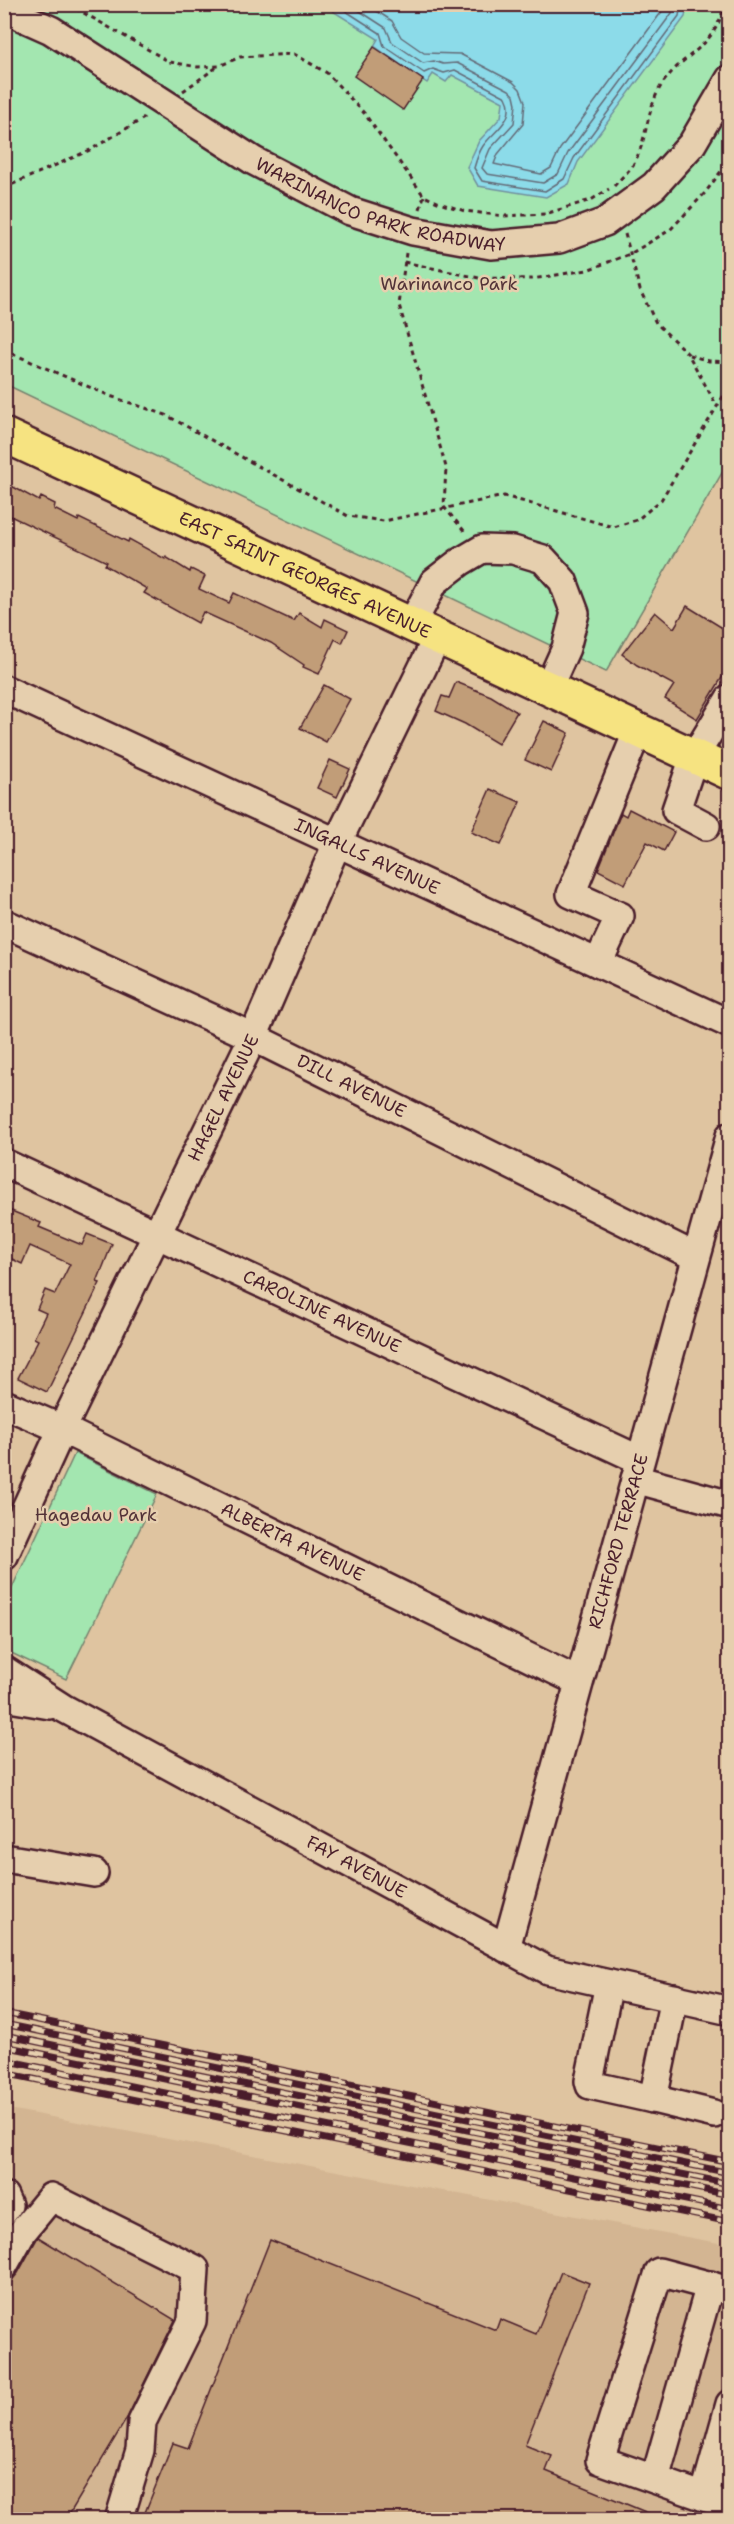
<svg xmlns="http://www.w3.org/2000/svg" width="734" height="2524" viewBox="0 0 734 2524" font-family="'Shantell Sans',sans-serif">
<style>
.built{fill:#d3b592}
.green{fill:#a3e6b0;stroke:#76826e;stroke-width:1.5}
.water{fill:#8cdbe9;stroke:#72909d;stroke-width:1.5}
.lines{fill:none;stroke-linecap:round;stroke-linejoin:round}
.shore{stroke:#646a77;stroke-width:1.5}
.building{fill:#c19d78;stroke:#4a1f2b;stroke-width:1.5}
.minor-casing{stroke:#4a1f2b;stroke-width:32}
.major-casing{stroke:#4a1f2b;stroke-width:38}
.path{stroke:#4a1f2b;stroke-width:3;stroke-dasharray:4.5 4.5;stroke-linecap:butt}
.minor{stroke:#e6cfae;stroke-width:27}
.major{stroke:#f6e381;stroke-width:33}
.rail-casing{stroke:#4a1f2b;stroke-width:7}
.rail{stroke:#e6cfae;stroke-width:4.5;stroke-dasharray:14;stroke-linecap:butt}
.labels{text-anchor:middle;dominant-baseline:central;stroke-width:5;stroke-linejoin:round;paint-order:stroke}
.street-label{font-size:18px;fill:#4a1f2b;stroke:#e6cfae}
.park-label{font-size:18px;fill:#533338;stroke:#e6cfae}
</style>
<rect width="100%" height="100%" fill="#dfc4a0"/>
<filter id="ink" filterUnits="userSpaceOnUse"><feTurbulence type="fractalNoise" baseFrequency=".0167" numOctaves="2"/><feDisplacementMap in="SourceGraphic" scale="12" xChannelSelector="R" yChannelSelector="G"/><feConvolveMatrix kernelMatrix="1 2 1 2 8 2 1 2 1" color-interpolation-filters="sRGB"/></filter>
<g filter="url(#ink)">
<polygon class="built" points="4,2108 729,2245 729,2519 5,2519"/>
<g class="green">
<polygon points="4,5 729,5 729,461 606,672 5,384"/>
<polygon points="75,1453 157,1494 66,1679 5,1650 5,1603"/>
</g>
<polygon class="water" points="323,5 687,5 685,17 578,162 569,184 546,197 478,186 467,167 479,141 501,117 503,102 452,75 446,82 433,74 427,83 374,46 378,39"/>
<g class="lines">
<g class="shore">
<path d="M335,4L380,33L384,46L424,73L433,69L444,73L455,70L506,97C518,119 493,131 483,146C479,152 476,161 474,168L482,181L545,191L564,179L574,158L679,16L681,4"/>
<polyline points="349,4 386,28 392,42 423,63 434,61 443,64 457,63 509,90 514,95 516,104 514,123 490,149 482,168 487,174 543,183 558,174 568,153 672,13 673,4"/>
<polyline points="366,4 392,21 401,37 424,53 460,54 513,82 520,89 525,102 523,124 498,154 494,164 541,174 551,168 560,149 663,10 664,4"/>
</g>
</g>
<g class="building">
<polygon points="374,47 423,80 403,110 354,76"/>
<polygon points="4,482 39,501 41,497 55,504 54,509 78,521 79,518 128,542 129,539 165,559 166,557 190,572 191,569 205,576 199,589 229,603 234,593 294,621 299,613 322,627 325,619 348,630 342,643 335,639 319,674 303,667 304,665 271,643 203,612 198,623 144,593 147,589 105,565 107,562 4,513"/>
<polygon points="687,606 729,632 729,666 697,719 665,699 674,685 637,665 622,654 655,612 674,628"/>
<polygon points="456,682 491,696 517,712 498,744 465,724 436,711 442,696 449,698"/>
<polygon points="324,685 350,699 326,742 300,728"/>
<polygon points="544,721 569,733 551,772 525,760"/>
<polygon points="330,760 350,769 337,797 317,788"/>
<polygon points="490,789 520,802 501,845 471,832"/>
<polygon points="629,809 674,832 664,851 647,842 625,884 598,870 621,813 626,816"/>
<polygon points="4,1208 41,1223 39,1227 82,1245 87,1234 112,1244 97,1282 100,1283 47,1392 18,1378 38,1340 34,1338 46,1313 37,1309 45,1290 55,1294 70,1264 30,1246 22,1264 4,1255"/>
<polygon points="38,2237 175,2320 127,2418 66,2520 4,2520 4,2290 18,2273"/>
<polygon points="270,2240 496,2330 500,2319 536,2334 561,2272 589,2283 525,2445 552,2456 546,2471 665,2520 142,2520 173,2443 188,2448"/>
</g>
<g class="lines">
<defs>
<g id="minor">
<path id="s1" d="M4,9L51,30L254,161L350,211L413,231L491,245L559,239L605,222L654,186L692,144L730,79"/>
<polyline points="412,624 434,582 460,562 482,549 513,550 543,559 563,581 575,613 566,648 548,688"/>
<path id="s2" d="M4,689L730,1024"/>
<polyline points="706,826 676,810 694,757 730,698"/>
<path id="s3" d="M4,923L253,1037L696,1257"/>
<polyline points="598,963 620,916 571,894 638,730"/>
<path id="s4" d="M4,1163L640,1460"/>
<path id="s5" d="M4,1404L62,1429L579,1682"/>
<polyline points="635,1479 730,1505"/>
<path id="s6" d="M4,1556L62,1429L253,1037L338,841L438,636"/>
<path id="s7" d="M4,1670L63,1708L547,1970L730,2011"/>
<polyline points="4,1697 50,1705"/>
<polyline points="4,1858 94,1873"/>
<path id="s8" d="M506,1948L730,1136"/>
<polyline points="609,1984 589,2081 590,2085 653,2099"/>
<polyline points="674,1998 653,2099 714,2114"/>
<polyline points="4,2196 8,2205 4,2211"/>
<polyline points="4,2265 23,2231 51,2197 195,2269 192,2321 142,2422 140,2450 119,2520"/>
<polyline points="730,2291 659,2272 600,2460 730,2506"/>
<polyline points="655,2479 710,2285"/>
<polyline points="704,2497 730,2404"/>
</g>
<g id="major">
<path id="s9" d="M4,435L730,773"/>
</g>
</defs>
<use href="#minor" class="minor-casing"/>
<use href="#major" class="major-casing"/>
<g class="path">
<polyline points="68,4 170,62 198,67 219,66 240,57 294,54 327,73 364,113 424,196 442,204 465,211 504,216 545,214 591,200 609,189"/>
<polyline points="183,91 217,67"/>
<path d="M614,186C620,179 628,172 633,165C648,140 646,107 663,83C686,50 713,51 725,4"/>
<polyline points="4,188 90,150 146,117"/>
<polyline points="420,209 424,196"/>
<polyline points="625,234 640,290 656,323 688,354 717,406"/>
<polyline points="406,253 399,305 446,467 444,507 466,533"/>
<polyline points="404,262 479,278 532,279 587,270 630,254 670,230 705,193 730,159"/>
<polyline points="4,350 110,396 166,415 348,516 384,521 504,496 613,527 637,520 661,500 730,385"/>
<polyline points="689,355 709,361 730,362"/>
</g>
<use href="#minor" class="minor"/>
<use href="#major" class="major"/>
<defs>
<g id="rail">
<polyline points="4,2013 730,2162"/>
<polyline points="4,2024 730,2173"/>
<polyline points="4,2035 730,2184"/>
<polyline points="4,2046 730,2195"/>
<polyline points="4,2060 730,2209"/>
<polyline points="4,2073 730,2222"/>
</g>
</defs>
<use href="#rail" class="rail-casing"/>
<use href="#rail" class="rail"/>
</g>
</g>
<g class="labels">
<g class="street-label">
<text stroke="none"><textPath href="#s1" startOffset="429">WARINANCO PARK ROADWAY</textPath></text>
<text stroke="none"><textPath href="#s9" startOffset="332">EAST SAINT GEORGES AVENUE</textPath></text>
<text stroke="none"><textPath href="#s2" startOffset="400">INGALLS AVENUE</textPath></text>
<text stroke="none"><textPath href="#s3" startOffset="384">DILL AVENUE</textPath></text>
<text stroke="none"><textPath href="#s6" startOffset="508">HAGEL AVENUE</textPath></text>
<text stroke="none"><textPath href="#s4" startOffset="351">CAROLINE AVENUE</textPath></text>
<text stroke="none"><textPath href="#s5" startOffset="320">ALBERTA AVENUE</textPath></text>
<text stroke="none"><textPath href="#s8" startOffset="422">RICHFORD TERRACE</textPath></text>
<text stroke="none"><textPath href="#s7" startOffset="404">FAY AVENUE</textPath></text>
</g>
<g class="park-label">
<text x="449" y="284">Warinanco Park</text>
<text x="96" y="1515">Hagedau Park</text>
</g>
</g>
<rect width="734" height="2524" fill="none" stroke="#e6cfae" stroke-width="24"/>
<rect x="12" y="12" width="710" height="2500" fill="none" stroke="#4a1f2b" stroke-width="2" filter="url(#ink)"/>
</svg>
